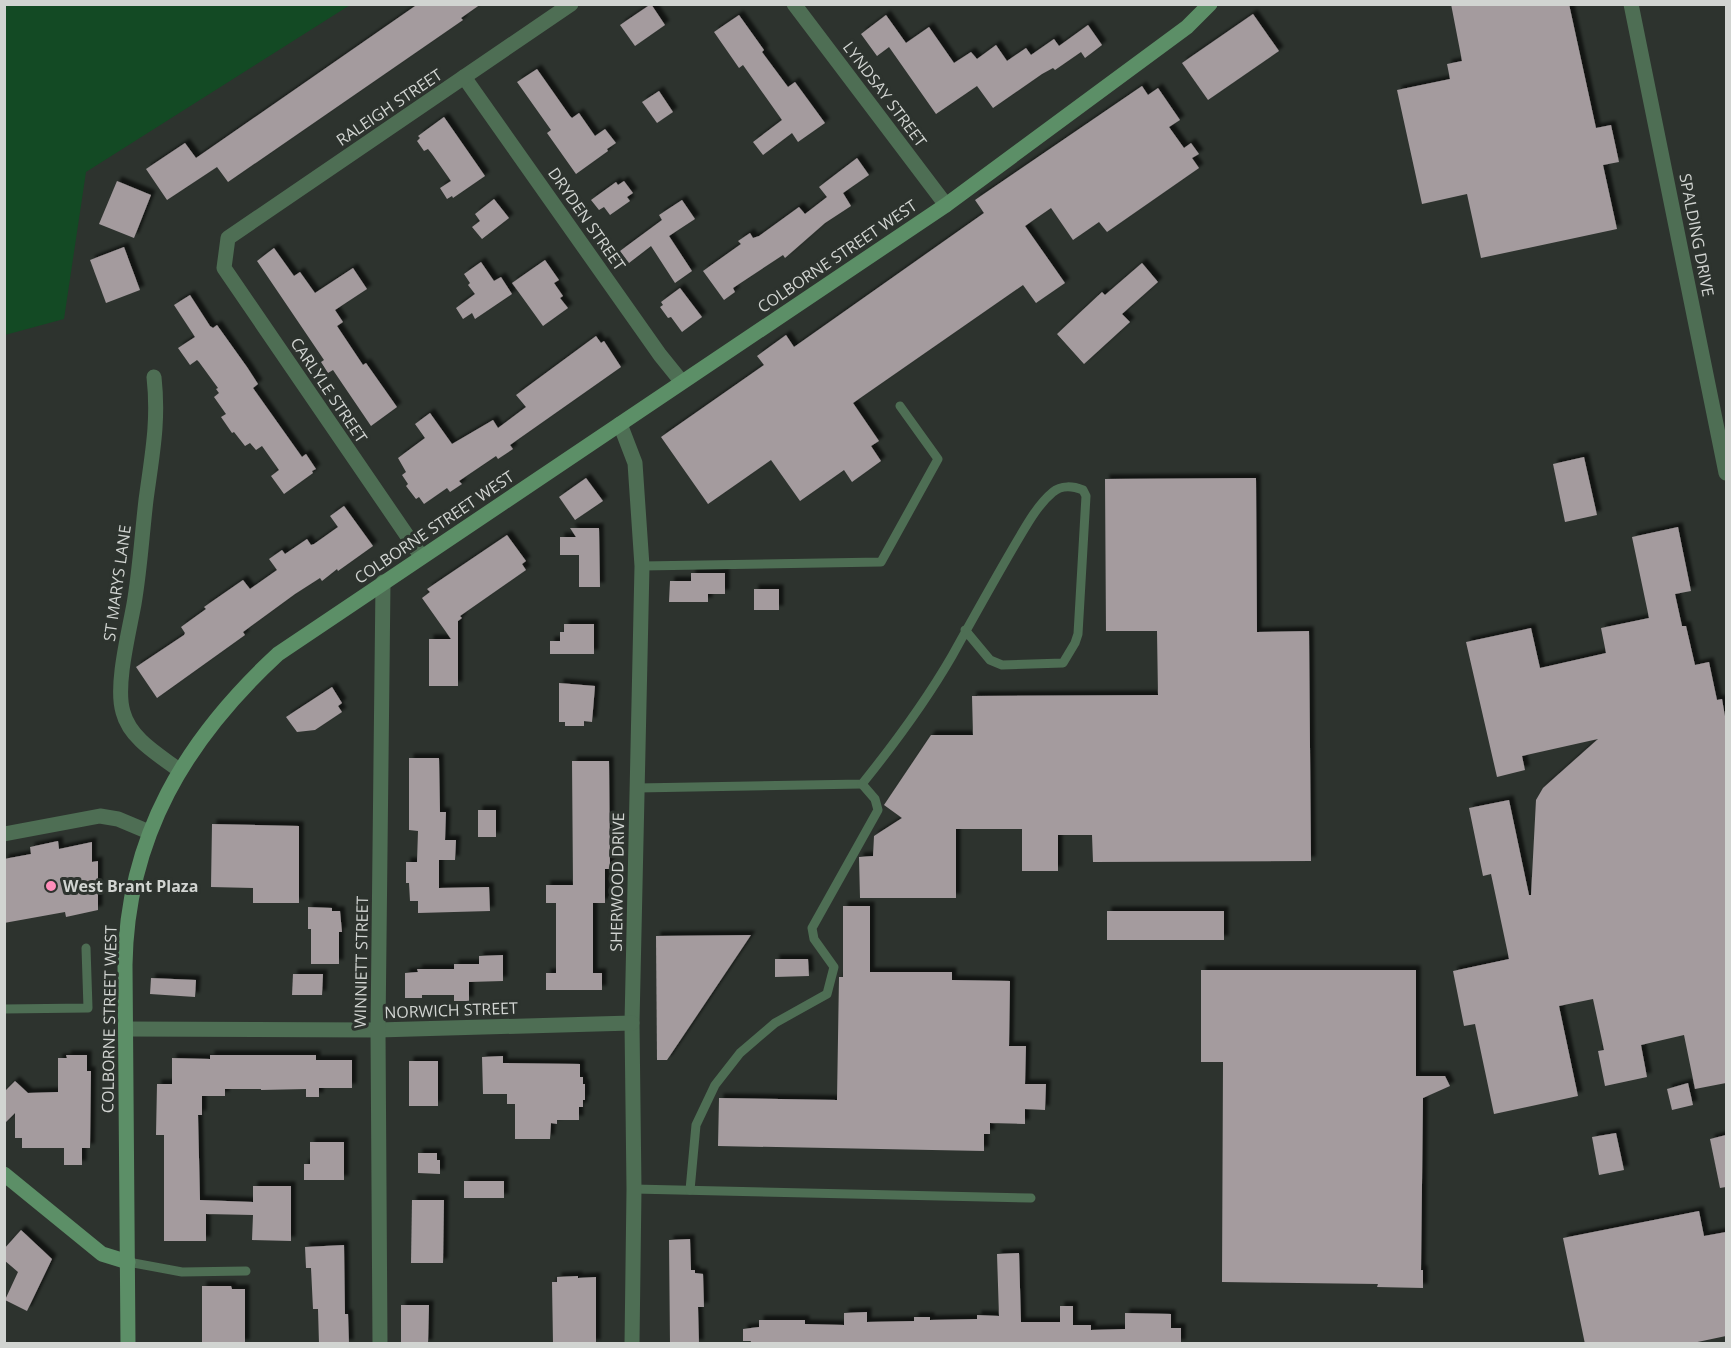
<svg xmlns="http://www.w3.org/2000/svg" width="1731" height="1348" viewBox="0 0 1731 1348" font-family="'Open Sans',sans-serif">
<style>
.green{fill:#134a24}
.building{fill:#a49b9e;filter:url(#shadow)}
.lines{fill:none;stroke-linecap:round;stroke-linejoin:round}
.service{stroke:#4e6e54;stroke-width:9}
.minor{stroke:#4e6e54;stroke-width:15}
.secondary{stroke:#5c8f67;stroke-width:15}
.poi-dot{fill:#ff8eba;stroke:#2d332e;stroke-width:2}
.labels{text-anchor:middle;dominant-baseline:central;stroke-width:6;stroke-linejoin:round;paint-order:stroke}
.street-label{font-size:16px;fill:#d1d4d1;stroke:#2d332e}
.poi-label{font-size:16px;font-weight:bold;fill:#d1d4d1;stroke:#2d332e;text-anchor:start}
</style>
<defs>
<filter id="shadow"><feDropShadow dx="4.5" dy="-4.5" stdDeviation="1.5" flood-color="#0009"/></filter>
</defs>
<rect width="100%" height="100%" fill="#2d332e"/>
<polygon class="green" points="5,4 350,4 350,5 86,172 64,319 5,335"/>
<g class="building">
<polygon points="418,4 481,4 461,18 463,20 228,182 217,167 167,200 146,169 185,143 196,158"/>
<polygon points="651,4 665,25 635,46 620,25"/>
<polygon points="1451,4 1569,4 1596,128 1611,125 1619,162 1603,165 1617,229 1481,258 1467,194 1422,204 1397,90 1450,79 1447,64 1462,61"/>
<polygon points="1253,14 1279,51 1208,100 1182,63"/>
<polygon points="739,15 764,50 762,52 788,87 795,82 825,123 798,142 792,133 763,155 753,142 782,120 743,65 739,68 714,32"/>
<polygon points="886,15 906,43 929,27 954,63 971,52 977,59 996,45 1007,61 1026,48 1031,55 1054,39 1059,46 1088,25 1102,45 1085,58 1081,52 1055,70 1053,68 1042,74 993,108 977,86 936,114 889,47 877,56 861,34"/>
<polygon points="537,69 570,116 572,118 579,113 595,136 605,129 616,143 607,149 608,151 576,174 547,133 551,130 517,82"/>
<polygon points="1142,86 1148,95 1158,88 1180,120 1169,127 1184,148 1191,143 1199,154 1192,158 1199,168 1107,232 1099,222 1073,240 1051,208 1025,226 1065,283 1036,303 1023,285 853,403 879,441 871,446 881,461 852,482 844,470 800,501 771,460 708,504 661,437 764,365 757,356 786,335 794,347 984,213 975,200"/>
<polygon points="659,91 673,112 657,123 642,102"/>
<polygon points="444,117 485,176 453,198 452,196 447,199 440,188 451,181 432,154 428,149 424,151 417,141 420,138 418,136"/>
<polygon points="857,158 869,175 843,193 851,206 825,223 785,258 783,255 733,288 735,292 724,300 703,271 741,244 738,241 750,233 753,238 759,236 799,207 805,214 827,197 819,187"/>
<polygon points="117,181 151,195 134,238 99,224"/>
<polygon points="624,181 633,193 627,197 630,201 610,215 604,207 599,210 591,200 616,182 618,185"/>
<polygon points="494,199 509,218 482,239 472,227 480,221 475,214"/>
<polygon points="682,200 695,219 669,236 692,271 675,283 651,246 629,263 620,251 662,220 659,215"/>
<polygon points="124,247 140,290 106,303 90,260"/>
<polygon points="274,248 294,276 300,272 315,293 353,268 367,289 335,310 343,322 337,326 363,365 366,363 397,407 371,426 333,370 328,373 321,362 324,360 257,261"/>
<polygon points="545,260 559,280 554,283 563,296 560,298 568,308 543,326 512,283"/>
<polygon points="481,262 494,281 501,277 512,294 475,319 472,313 463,319 456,308 475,294 468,285 470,283 464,274"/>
<polygon points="1142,263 1158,282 1122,314 1130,322 1084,364 1057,334 1102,292 1105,295"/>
<polygon points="680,288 702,317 682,332 671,317 668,318 660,307 663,305 661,302"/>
<polygon points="190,295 210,326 213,328 217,325 247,367 258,384 253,388 302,457 306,454 316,469 312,471 313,473 284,494 271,476 279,470 262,446 256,450 250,443 245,446 234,432 232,433 221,417 226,414 214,397 219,393 216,389 218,388 199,362 197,360 190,365 178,348 195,337 174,305"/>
<polygon points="596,336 601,343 604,341 621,367 510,445 513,449 498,459 496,456 459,481 462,484 450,492 447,488 424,504 419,497 416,499 406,486 408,484 402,475 406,472 398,458 425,438 415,424 430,413 452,444 493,420 498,428 526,407 516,395"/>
<polygon points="1584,457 1597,515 1565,522 1553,464"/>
<polygon points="586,478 603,501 575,520 559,497"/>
<polygon points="1256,478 1257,632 1309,631 1311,861 1093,862 1092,835 1058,835 1058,871 1022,871 1022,829 956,829 956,898 860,898 859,857 873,856 874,836 902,818 884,805 931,735 973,735 972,696 1158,695 1157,631 1106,631 1105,479"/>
<polygon points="344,506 373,546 338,571 337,569 322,581 320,578 295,594 243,632 245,635 157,698 136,667 184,635 185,633 181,627 206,609 204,607 243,580 250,589 277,570 269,559 282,550 285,554 307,539 311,545 314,544 338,527 330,516"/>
<polygon points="1678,527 1691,591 1675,594 1682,626 1686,626 1695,665 1709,662 1717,700 1722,699 1726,722 1726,1083 1695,1089 1684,1035 1641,1045 1647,1077 1605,1086 1598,1051 1604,1050 1593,999 1559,1006 1578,1096 1494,1114 1475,1024 1464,1026 1453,971 1509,959 1491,874 1483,876 1469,808 1509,800 1529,895 1531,895 1536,800 1543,788 1598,739 1522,756 1525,770 1497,777 1466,642 1531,628 1540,668 1606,653 1601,628 1649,618 1632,537"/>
<polygon points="570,528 599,528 600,587 579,587 579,555 560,555 560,537 576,537"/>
<polygon points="507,535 526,561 522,564 526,570 460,616 462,618 458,621 458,686 429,686 429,639 451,639 422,598 430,592 427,589"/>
<polygon points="691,573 725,573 725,594 708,594 708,602 669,602 670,581 691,581"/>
<rect x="754" y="589" width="25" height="21"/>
<polygon points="564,624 594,624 594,654 550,654 550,641 560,641 560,632 564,632"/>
<polygon points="559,683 595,686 592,722 584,721 584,726 565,726 565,722 559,722"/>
<polygon points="332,687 342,703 338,706 342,712 315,730 297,732 286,717"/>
<polygon points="409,758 439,758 440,812 446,812 445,840 456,840 455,860 439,860 439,888 489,887 490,911 418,913 418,901 410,901 409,883 406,883 406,862 417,862 418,831 409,830"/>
<polygon points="572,761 609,761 610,869 605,869 605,903 593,903 593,973 602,973 602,990 546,990 546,973 556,973 556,903 546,903 546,885 573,885"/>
<rect x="478" y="810" width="18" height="27"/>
<polygon points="212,824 299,826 299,903 253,903 253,888 211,887"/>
<polygon points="58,841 59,849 92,842 92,862 98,861 98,910 66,917 65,912 4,923 4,859 31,854 30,847"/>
<polygon points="843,906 870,906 870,972 952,972 952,980 1010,981 1009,1046 1026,1046 1025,1084 1046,1084 1045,1110 1025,1109 1025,1124 990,1123 990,1134 984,1134 984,1151 718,1146 719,1098 837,1100 839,977 843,977"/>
<polygon points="308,907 332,908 332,911 340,911 342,932 339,932 339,964 311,964 311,929 308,929"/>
<rect x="1107" y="911" width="117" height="29"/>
<polygon points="751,935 667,1060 657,1060 656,936"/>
<polygon points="503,955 503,981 469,982 469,1001 454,1001 454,995 422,995 422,998 405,998 405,973 418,972 417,969 454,969 454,964 479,964 479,956"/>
<polygon points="775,959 808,959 809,976 775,977"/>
<polygon points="1201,970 1416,970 1416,1076 1445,1076 1450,1086 1423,1098 1421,1270 1423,1270 1423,1288 1377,1287 1378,1284 1222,1282 1223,1062 1201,1062"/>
<polygon points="293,974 323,974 322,995 292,995"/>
<polygon points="151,978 196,980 195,997 150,994"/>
<polygon points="66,1055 87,1055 87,1071 91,1071 90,1148 82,1148 82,1165 64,1165 64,1148 22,1148 22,1138 15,1138 15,1113 4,1124 4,1092 15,1081 28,1093 58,1092 58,1058 67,1058"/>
<polygon points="210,1055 316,1055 316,1060 352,1060 352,1088 319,1088 319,1097 306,1097 306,1089 261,1090 261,1089 225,1089 225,1096 202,1096 202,1115 198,1115 200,1200 253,1202 253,1186 291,1186 291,1241 252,1240 253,1215 206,1214 206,1241 164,1241 164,1135 156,1135 157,1084 172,1084 172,1058 210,1059"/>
<polygon points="503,1056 503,1063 580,1064 580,1077 583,1077 583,1084 585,1084 585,1100 583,1100 583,1107 579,1107 579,1120 557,1120 557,1124 551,1123 550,1139 515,1139 515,1104 507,1104 507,1094 483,1094 482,1057"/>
<rect x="409" y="1061" width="29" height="45"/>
<polygon points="1688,1083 1693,1105 1672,1110 1667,1089"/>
<polygon points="1616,1133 1624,1170 1599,1175 1592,1137"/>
<polygon points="1726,1135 1726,1187 1720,1188 1710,1139"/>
<polygon points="310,1142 344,1142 344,1180 304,1180 304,1164 310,1164"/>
<polygon points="418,1153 437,1153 437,1160 440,1160 440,1174 418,1173"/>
<rect x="464" y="1181" width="40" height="17"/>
<polygon points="412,1200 444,1200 443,1263 411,1263"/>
<polygon points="1699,1211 1704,1236 1726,1232 1726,1336 1688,1344 1585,1344 1563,1238"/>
<polygon points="21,1230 52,1259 27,1311 5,1300 18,1272 4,1260 4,1249"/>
<polygon points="690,1239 691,1270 695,1270 695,1273 703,1274 704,1307 698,1307 699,1344 670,1344 669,1240"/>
<polygon points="344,1245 345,1314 348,1314 349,1344 319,1344 318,1309 313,1309 311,1268 306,1268 305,1247"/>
<polygon points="1019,1253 1021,1322 1060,1322 1060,1306 1073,1306 1073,1325 1091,1325 1091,1330 1125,1329 1125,1313 1171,1314 1171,1328 1181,1328 1181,1344 750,1344 751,1341 743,1341 743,1329 759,1327 759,1320 805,1320 805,1324 844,1325 844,1313 867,1312 867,1322 914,1321 914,1317 930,1317 930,1320 977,1319 977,1315 999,1316 997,1254"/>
<polygon points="578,1276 578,1278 596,1277 596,1344 553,1344 552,1282 557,1282 557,1277"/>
<polygon points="202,1286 231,1286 232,1289 245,1289 245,1344 202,1344"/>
<polygon points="401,1305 429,1305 428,1344 401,1344"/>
</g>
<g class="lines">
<g class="service">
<polyline points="642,566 881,562 938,459 900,406"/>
<path d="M637,788L862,784C895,743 926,701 952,656C972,620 992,584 1013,548C1024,530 1036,506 1053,492C1061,485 1073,486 1083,490L1086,496L1078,634L1075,643L1063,663L1002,665L990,660L965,630"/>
<polyline points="4,1009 88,1008 86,948"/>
<polyline points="634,1189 1031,1198"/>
<polyline points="690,1190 696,1125 715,1085 740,1053 775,1023 827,994 834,967 814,939 812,928 878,810 875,799 862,784"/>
<polyline points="128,1262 182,1272 246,1271"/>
</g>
<g class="minor">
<polyline points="794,4 946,205"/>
<polyline points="1631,4 1726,473"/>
<polyline points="464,77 660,355 681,381"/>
<path d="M154,377C159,422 152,455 146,500C142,534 140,569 134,604C129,632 115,686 123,712C130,739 159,755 179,770"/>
<polyline points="620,424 635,463 642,566 632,1023 634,1189 632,1344"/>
<polyline points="421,556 224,268 228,238 571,4"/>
<polyline points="4,834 100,816 118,819 149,832"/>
<polyline points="126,1029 378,1030 632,1023"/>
<polyline points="380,1344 378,1030 383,582"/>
</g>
<g class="secondary">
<polyline points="4,1174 102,1254 128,1262"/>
<path d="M128,1344L125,965C127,836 186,739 278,654L946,205L1187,27L1210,4"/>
</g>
</g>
<circle class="poi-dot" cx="51" cy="886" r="6"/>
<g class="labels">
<g class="street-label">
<text transform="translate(885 94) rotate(53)">LYNDSAY STREET</text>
<text transform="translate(389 107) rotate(-34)">RALEIGH STREET</text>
<text transform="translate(587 219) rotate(55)">DRYDEN STREET</text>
<text transform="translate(1697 235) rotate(79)">SPALDING DRIVE</text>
<text transform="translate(837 256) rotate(-34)">COLBORNE STREET WEST</text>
<text transform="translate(329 390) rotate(56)">CARLYLE STREET</text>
<text transform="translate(434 527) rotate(-34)">COLBORNE STREET WEST</text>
<text transform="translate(117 583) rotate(-82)">ST MARYS LANE</text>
<text transform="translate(617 882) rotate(-89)">SHERWOOD DRIVE</text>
<text transform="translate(361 962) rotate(-89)">WINNIETT STREET</text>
<text transform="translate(451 1010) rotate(-2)">NORWICH STREET</text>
<text transform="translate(109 1019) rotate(-89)">COLBORNE STREET WEST</text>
</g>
<g class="poi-label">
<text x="63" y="886">West Brant Plaza</text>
</g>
</g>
<rect width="1731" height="1348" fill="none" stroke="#d1d4d1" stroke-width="12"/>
</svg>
